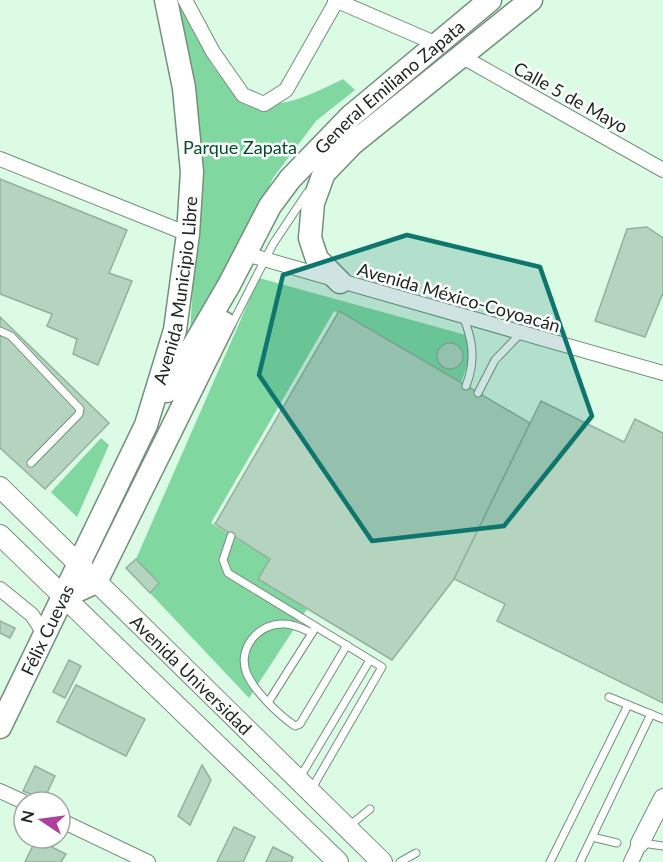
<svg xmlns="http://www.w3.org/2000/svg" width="663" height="862" viewBox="0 0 663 862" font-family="Lato,sans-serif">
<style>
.green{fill:#80d7a0}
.building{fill:#b5d4bf;stroke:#92b09b;stroke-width:1.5}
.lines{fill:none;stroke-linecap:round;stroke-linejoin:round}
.service-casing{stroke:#73907c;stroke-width:9}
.minor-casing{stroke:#73907c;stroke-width:16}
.tertiary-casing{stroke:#73907c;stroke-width:20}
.secondary-casing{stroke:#73907c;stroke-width:22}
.primary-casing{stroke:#73907c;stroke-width:25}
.service{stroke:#fff;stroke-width:7}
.minor{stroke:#fff;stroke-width:14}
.tertiary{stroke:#fff;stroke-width:18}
.secondary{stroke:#fff;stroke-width:20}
.primary{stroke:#fff;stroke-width:22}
.marked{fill:#0f766e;fill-opacity:0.2;stroke:#0f766e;stroke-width:4.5;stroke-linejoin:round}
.labels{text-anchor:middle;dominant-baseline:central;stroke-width:5;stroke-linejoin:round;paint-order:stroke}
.street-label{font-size:18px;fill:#1c271f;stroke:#fff}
.park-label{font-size:18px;fill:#00502a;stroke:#fff}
</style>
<rect width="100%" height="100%" fill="#dbfbe5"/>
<g class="green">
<path d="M177,0L212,65L240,102C282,110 306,97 343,79L355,90L316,121L273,178L189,348L199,188Z"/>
<polygon points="259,278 466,335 469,360 461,383 334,311 211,523 270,559 258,579 307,609 249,698 150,593 159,583 136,559"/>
<polygon points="101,438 109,445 77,517 51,492"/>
</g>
<g class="building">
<polygon points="0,179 127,230 109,273 132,281 98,365 73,354 77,339 47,326 52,314 0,294"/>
<polygon points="647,227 663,238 663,293 645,337 595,321 627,229"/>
<polygon points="339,311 530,423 454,579 392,660 258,579 270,559 215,524"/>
<polygon points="0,317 109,423 45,489 0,448"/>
<circle cx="450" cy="356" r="13"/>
<polygon points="541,401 624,442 635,419 663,433 663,703 497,621 505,604 454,579"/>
<polygon points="136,559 159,583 150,593 126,568"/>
<polygon points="0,621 15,628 10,638 0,633"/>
<polygon points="69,660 81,666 65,698 53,692"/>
<polygon points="76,685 145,719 126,756 57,722"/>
<polygon points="202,765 211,780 190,825 178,816"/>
<polygon points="35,766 55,776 44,799 23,791"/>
<polygon points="234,827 255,837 243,862 217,862"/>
<polygon points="36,839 66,854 61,862 25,862"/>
<polygon points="273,847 293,857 291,862 266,862"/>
</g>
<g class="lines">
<defs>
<g id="service">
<path d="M463,316C473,341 476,360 466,386"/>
<polyline points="231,326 273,244 307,193"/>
<polyline points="0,331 11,336 80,409 79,414 31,463"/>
<polyline points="478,393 495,360 521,333"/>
<polyline points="231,536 223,560 228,573 382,667 311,790"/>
<path d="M312,633C303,629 294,624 285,624C259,622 236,649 247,674C255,692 279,715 295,726L300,724L347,645"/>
<polyline points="609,697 663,719"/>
<polyline points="269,701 314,630"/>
<polyline points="299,779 370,660"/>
<polyline points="349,826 370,809"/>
<polyline points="592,837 617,843"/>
<polyline points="642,843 663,846"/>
<polyline points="400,862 416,853"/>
<polyline points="550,862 628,705"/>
<polyline points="580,862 651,714"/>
</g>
<g id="minor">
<polyline points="185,0 213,52 243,95 264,104 286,90 337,0"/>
<polyline points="335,0 437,44"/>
<polyline points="461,56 663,170"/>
<polyline points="0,159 188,234"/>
<polyline points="246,254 663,373"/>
<polyline points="0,589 32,615 45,635"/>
<polyline points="0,791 24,802"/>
<polyline points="60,820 148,862"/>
<polyline points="631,862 640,843"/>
</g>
<polyline id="tertiary" points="640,843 663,798"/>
<g id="secondary">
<path id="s1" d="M0,487L382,862"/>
<polyline points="0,535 338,862"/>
</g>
<g id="primary">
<polyline points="340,282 317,259 310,238 313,203 324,173 352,144 531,0"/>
<path id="s2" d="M167,391L229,285L270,206L290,179L351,116L490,0"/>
<polyline points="63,597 96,582 224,323"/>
<path id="s3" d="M0,727L146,425L175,330L188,234L192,172L184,88L166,0"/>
</g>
</defs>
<use href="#service" class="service-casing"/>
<use href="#minor" class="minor-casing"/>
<use href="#tertiary" class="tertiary-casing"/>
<use href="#secondary" class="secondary-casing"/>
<use href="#primary" class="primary-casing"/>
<use href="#service" class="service"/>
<use href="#minor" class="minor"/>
<use href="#tertiary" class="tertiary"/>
<use href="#secondary" class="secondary"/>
<use href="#primary" class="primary"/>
</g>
<path class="marked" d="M407,235L540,267L592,416L504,526L372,541L259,375L283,275Z"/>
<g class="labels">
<g class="street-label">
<text stroke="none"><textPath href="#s2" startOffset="381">General Emiliano Zapata</textPath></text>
<text transform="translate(571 97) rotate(29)">Calle 5 de Mayo</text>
<text stroke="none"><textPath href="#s3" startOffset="474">Avenida Municipio Libre</textPath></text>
<text transform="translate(459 297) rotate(16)">Avenida México-Coyoacán</text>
<text stroke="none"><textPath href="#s3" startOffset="108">Félix Cuevas</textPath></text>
<text stroke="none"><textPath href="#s1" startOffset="268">Avenida Universidad</textPath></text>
</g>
<g class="park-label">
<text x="240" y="147">Parque Zapata</text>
</g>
</g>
<g transform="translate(42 820) rotate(283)"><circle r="28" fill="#ffffff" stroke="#a4a9a5" stroke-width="1.5"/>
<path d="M0-4.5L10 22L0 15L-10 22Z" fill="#af3f9c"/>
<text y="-9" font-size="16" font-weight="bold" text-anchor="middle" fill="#1c271f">N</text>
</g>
</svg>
